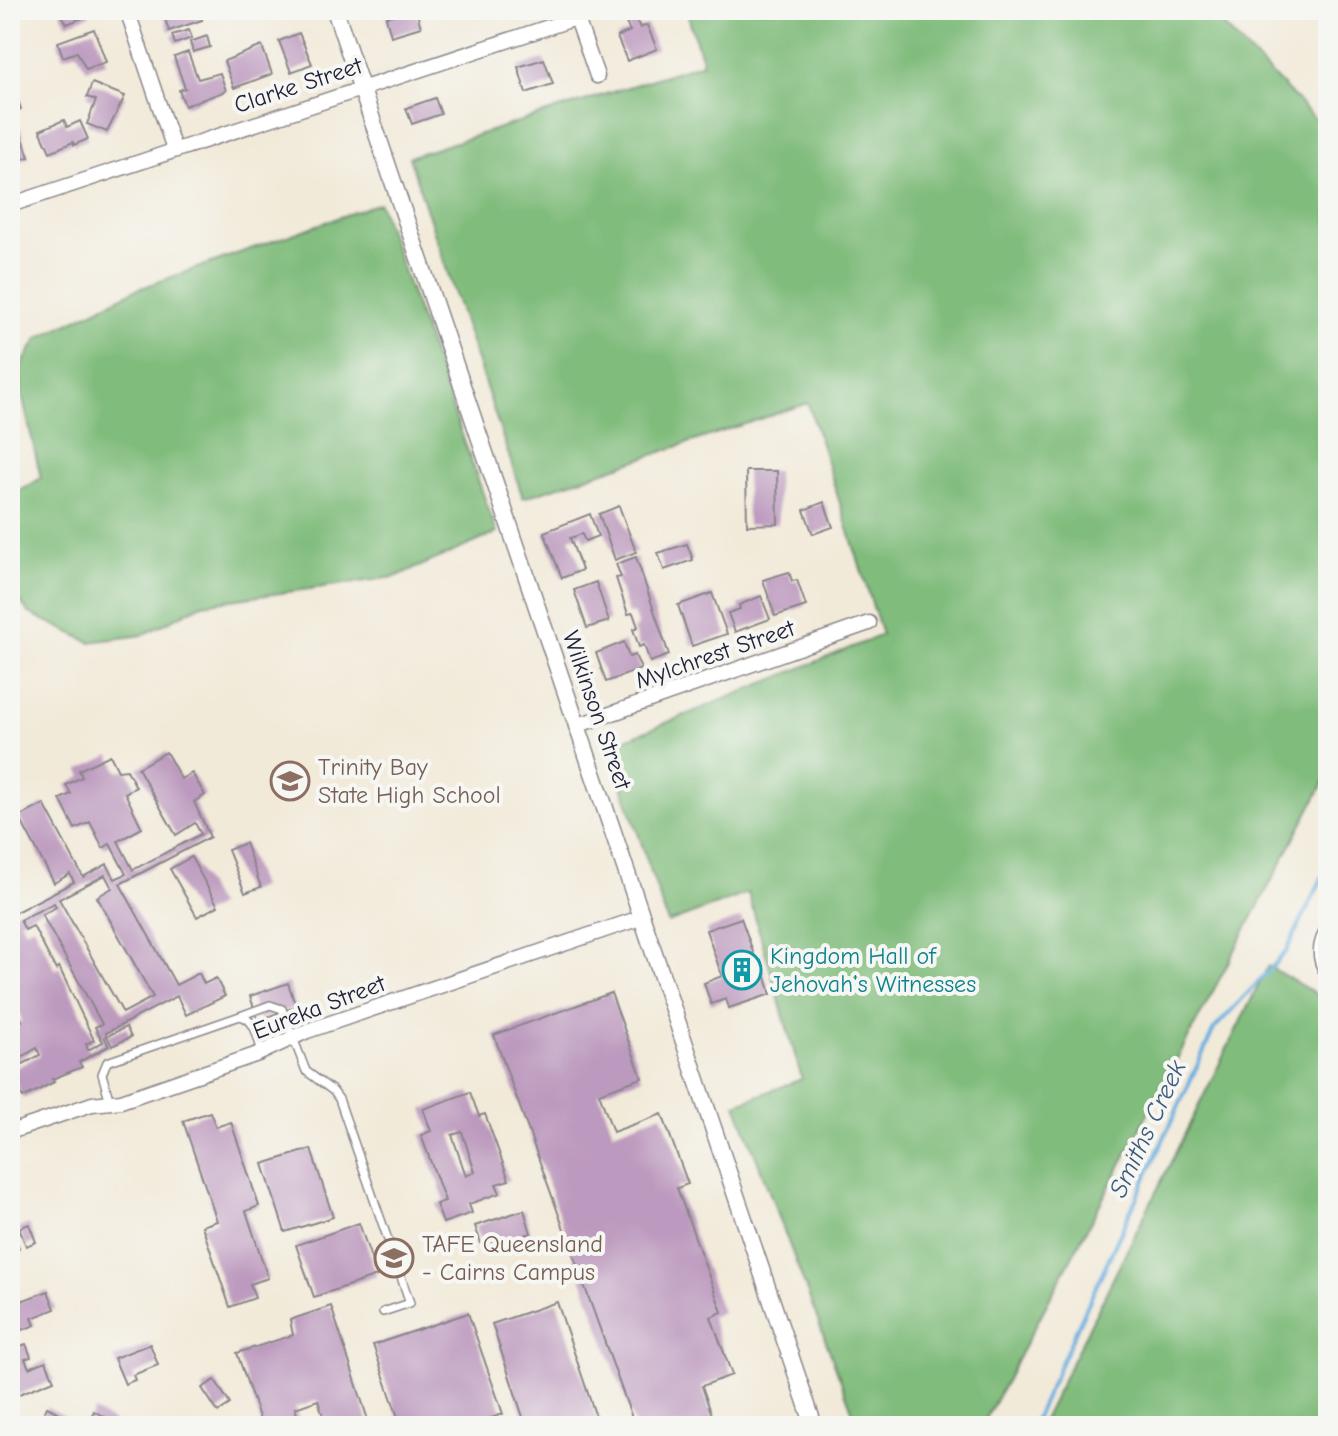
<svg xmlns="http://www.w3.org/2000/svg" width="1338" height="1436" viewBox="0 0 1338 1436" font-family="'Comic Neue',sans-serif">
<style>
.forest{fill:#80bc7b;stroke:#516f5b;stroke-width:2}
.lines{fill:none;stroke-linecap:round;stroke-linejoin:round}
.stream{stroke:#69afdf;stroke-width:4}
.building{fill:#bc99be;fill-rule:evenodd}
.service-casing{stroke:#8a868a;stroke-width:10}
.minor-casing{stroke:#8a868a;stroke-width:17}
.tertiary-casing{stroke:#8a868a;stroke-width:19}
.service{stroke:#fff;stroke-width:7}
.minor{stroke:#fff;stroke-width:14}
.tertiary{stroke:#fff;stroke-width:16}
.labels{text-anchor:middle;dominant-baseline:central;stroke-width:8;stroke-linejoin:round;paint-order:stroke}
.street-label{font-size:24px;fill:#22223b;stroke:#f6f6f2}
.education-label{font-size:24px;fill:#785e54;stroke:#f6f6f2;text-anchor:start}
.culture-label{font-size:24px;fill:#0d838f;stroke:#f6f6f2;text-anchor:start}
.water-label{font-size:26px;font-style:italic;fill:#3e5a7d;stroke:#f6f6f2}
</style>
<rect width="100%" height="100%" fill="#f6f6f2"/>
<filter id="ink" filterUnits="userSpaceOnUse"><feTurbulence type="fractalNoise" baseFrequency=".0125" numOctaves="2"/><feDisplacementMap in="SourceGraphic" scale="16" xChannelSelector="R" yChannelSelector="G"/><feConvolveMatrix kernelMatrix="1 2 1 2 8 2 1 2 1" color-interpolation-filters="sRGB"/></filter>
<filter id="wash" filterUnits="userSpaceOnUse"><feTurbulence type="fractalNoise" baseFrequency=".006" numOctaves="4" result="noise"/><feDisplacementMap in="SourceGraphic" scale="32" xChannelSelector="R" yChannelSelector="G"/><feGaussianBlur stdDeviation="1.8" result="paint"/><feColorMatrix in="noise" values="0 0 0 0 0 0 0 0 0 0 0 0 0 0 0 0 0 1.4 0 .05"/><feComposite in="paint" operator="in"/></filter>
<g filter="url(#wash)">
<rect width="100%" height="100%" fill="#f2ead9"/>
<g class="forest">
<polygon points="686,10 1208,10 1328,132 1328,775 982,1426 858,1426 736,1104 802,1079 748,893 668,923 609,746 882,635 808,403 523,498 409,157 703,63"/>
<polygon points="379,203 497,533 395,577 202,604 143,635 90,642 29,613 10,588 10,497 41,478 22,395 20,368 38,338 133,291"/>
<polygon points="1268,966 1328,1001 1328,1426 1040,1426"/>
</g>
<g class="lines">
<polyline class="stream" points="1032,1426 1214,1029 1286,952 1328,866"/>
</g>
<g id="blocks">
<g class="building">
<polygon points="59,10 88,10 90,15 67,24"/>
<polygon points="149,10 199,10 202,20 169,31 163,13 152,16"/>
<polygon points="409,10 416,10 421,27 391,36 386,17"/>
<polygon points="635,17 640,28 647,25 657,49 627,61 617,37 630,31 625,21"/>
<polygon points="94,29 106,62 86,69 77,52 63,57 58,42"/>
<polygon points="189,30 192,38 175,44 172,35"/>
<polygon points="299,33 312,64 291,72 279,41"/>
<polygon points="207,36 210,47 193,52 190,42"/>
<polygon points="262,46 272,74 234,88 224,61"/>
<polygon points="188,52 198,79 220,73 226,91 185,106 179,90 185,88 174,57"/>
<polygon points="544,59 553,84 526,93 518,67"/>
<polygon points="92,83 125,96 107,132 87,124 96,100 87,97"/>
<polygon points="17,97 21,109 10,113 10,100"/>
<polygon points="435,98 441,114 412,124 406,108"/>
<polygon points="64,120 67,127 80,121 88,139 74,145 73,142 50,152 40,130"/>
<polygon points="20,129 29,157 10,163 10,132"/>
<polygon points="746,471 777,471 778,524 747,525"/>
<polygon points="824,502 833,527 813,534 804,510"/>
<polygon points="619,506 636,552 615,560 599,514"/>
<polygon points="590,514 598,536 585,541 582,534 570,538 582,570 562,578 544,532"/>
<polygon points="687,544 693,560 664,570 658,553"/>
<polygon points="636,557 669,655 650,662 644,645 639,647 633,629 638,627 633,613 628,614 616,578 621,577 616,564"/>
<polygon points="789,572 792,581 797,580 806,606 775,616 763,580"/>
<polygon points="596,582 609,621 587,628 574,590"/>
<polygon points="712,593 727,634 692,646 678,605"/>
<polygon points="761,596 770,619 735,632 728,613 740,609 739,605"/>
<polygon points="624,642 629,657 635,655 641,669 606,682 596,653"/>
<path d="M166,752L181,779L192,773L205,795L194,802L210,837L120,884L176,985L199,973L204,984L216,978L225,996L186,1015L177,996L106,1033L105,1038L109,1046L79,1062L82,1067L52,1079L54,1082L23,1098L10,1071L40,1055L37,1048L10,1064V1027L22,1021L18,1010L10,1014V968L13,966L10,961V915L74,882L70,874L54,883L19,817L44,804L83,877L107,864L115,879L126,874L110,844L103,848L90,822L75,829L60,799L71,794L66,785L82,777L79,770L110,755L118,771L127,770L136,787L125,793L142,828L118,841L133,870L201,834L195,823L176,835L138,768ZM105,875L112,888L97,897L153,997L123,1013L59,899ZM54,903L56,907L42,915L102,1024L95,1027L103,1042L88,1050L86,1044L94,1040L59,967L56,970L33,926L25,930L20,920Z"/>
<polygon points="245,843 261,887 245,893 228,850"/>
<polygon points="191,857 218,906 197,917 170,869"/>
<polygon points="741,918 757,963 761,961 771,994 729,1008 726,999 711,1004 704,983 722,976 706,930"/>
<polygon points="288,983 296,1007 258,1020 250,996"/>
<polygon points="611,993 642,1078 599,1093 613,1132 662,1114 688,1184 677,1188 722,1312 711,1317 732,1375 702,1386 714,1421 701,1426 635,1426 494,1035"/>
<polygon points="126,1027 131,1037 112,1046 107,1036"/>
<path d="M470,1092L479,1116L485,1114L509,1180L496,1184L500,1193L469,1204L472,1213L443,1223L436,1204L445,1201L421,1135L431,1131L423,1109ZM462,1132L475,1172L466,1176L452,1135Z"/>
<polygon points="210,1112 216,1127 231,1122 259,1206 246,1211 268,1278 250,1284 255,1298 230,1307 202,1226 217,1221 183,1121"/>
<polygon points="311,1149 333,1217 285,1232 263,1164"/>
<polygon points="524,1210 531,1233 483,1249 475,1226"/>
<polygon points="359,1223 377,1276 314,1297 296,1245"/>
<polygon points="10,1224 19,1248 10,1251"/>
<polygon points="29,1224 36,1242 26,1246 19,1228"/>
<polygon points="48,1291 55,1309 32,1318 35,1325 10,1335 10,1313 16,1311 13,1304"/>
<polygon points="557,1302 599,1426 526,1426 492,1324"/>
<polygon points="331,1306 370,1426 326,1426 318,1400 295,1408 301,1426 262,1426 237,1353 293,1335 290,1320"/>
<polygon points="468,1313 503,1414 468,1426 401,1426 373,1345"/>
<polygon points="26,1344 31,1357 25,1359 29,1368 46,1361 54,1380 12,1397 10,1391 10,1350"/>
<polygon points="150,1344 158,1365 133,1375 135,1380 125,1384 114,1358"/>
<polygon points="215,1380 230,1404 218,1412 202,1388"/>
<polygon points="47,1407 78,1423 76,1426 37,1426"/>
<polygon points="94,1411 120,1426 86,1426"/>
</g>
</g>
</g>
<g filter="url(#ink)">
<use href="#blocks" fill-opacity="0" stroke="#8a868a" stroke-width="2"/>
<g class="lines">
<defs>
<g id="service">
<polyline points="240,1016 270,1005 282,1009 306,1071 333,1091 339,1099 410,1303 383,1312"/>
<path d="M110,1102L102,1074L107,1062L240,1016C256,1019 257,1038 262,1052"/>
</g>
<g id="minor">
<polyline points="127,10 174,149"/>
<polyline points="574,10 597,76"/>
<polyline points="10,205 600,10"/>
<polyline points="576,726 869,623"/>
<path d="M1328,928C1320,944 1317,958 1328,973"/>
<polyline points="10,1132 92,1104 121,1101 258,1054 307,1031 643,917"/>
</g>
<polyline id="tertiary" points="335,10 814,1426"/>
</defs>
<use href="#service" class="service-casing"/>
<use href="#minor" class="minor-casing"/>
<use href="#tertiary" class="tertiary-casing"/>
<use href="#service" class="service"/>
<use href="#minor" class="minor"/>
<use href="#tertiary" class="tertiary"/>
</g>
</g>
<defs>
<symbol id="school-ring" viewBox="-11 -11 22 22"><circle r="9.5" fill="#f6f6f2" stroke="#8d6e63" stroke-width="1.5"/><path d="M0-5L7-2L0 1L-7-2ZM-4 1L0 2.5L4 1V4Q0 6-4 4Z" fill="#8d6e63"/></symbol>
<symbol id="building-ring" viewBox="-11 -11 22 22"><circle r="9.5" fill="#f6f6f2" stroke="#0f9aa8" stroke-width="1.5"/><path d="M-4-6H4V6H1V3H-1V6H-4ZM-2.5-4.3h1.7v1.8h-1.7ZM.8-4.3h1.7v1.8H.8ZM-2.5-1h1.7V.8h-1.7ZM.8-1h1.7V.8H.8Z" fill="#0f9aa8"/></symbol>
<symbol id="university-ring" viewBox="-11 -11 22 22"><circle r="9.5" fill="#f6f6f2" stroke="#8d6e63" stroke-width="1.5"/><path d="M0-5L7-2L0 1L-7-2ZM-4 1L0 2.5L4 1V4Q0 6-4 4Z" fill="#8d6e63"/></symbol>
</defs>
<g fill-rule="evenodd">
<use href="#school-ring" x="268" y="759" width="44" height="44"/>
<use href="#building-ring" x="720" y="948" width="44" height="44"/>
<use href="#university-ring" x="372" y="1236" width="44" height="44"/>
</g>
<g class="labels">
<g class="street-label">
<text transform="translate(298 85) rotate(-18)">Clarke Street</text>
<text transform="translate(715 654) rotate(-19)">Mylchrest Street</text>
<text transform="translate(597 710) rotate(71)">Wilkinson Street</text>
<text transform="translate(319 1007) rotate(-21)">Eureka Street</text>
</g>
<g class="education-label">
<text x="318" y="767">Trinity Bay<tspan x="318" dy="28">State High School</tspan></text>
<text x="422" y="1244">TAFE Queensland<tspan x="422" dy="28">- Cairns Campus</tspan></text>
</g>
<g class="culture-label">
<text x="770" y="956">Kingdom Hall of<tspan x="770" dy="28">Jehovah's Witnesses</tspan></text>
</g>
<g class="water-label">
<text transform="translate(1148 1129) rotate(-65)">Smiths Creek</text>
</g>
</g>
<rect width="1338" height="1436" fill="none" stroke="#f6f6f2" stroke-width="40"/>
</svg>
